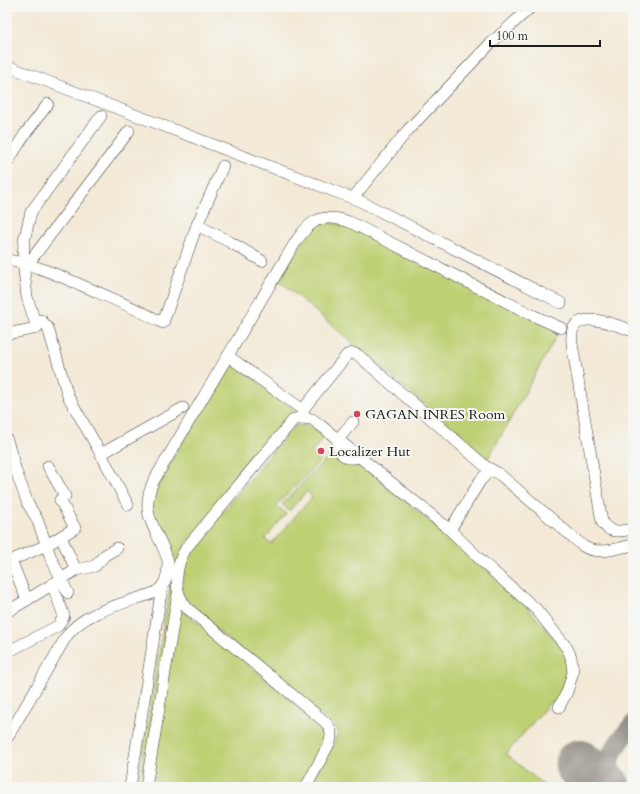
<svg xmlns="http://www.w3.org/2000/svg" width="640" height="794" viewBox="0 0 640 794" font-family="Cardo,serif">
<style>
.green{fill:#bdd073;stroke:#6c7648}
.lines{fill:none;stroke-linecap:round;stroke-linejoin:round}
.taxiway{stroke:#888279;stroke-width:20}
.runway{stroke:#888279;stroke-width:49}
.minor-casing{stroke:#3c3b38;stroke-width:12}
.minor{stroke:#fff;stroke-width:11}
.poi-dot{fill:#d1495b;stroke:#f6f6f2;stroke-width:1.5}
.labels{text-anchor:middle;dominant-baseline:central;stroke-width:4;stroke-linejoin:round;paint-order:stroke}
.poi-label{font-size:14px;fill:#1c1c1c;stroke:#f6f6f2;text-anchor:start}
</style>
<rect width="100%" height="100%" fill="#f6f6f2"/>
<filter id="ink" filterUnits="userSpaceOnUse"><feTurbulence type="fractalNoise" baseFrequency=".025" numOctaves="2"/><feDisplacementMap in="SourceGraphic" scale="8" xChannelSelector="R" yChannelSelector="G"/><feConvolveMatrix kernelMatrix="1 2 1 2 8 2 1 2 1" color-interpolation-filters="sRGB"/></filter>
<filter id="wash" filterUnits="userSpaceOnUse"><feTurbulence type="fractalNoise" baseFrequency=".012" numOctaves="4" result="noise"/><feDisplacementMap in="SourceGraphic" scale="16" xChannelSelector="R" yChannelSelector="G"/><feGaussianBlur stdDeviation="0.9" result="paint"/><feColorMatrix in="noise" values="0 0 0 0 0 0 0 0 0 0 0 0 0 0 0 0 0 1.4 0 .05"/><feComposite in="paint" operator="in"/></filter>
<g filter="url(#wash)">
<rect width="100%" height="100%" fill="#f3e9d6"/>
<g class="green">
<polygon points="326,222 345,225 560,330 488,459 279,280 302,240 316,225"/>
<path d="M230,361L298,412L183,548C177,565 168,583 174,601L143,787H137L172,574L152,513V493Z"/>
<path d="M299,425C311,425 317,428 326,435L312,451L321,460L277,505L286,514L265,539L271,544L312,497L307,491L289,511L282,504L333,452C338,471 348,460 361,464L513,591L565,651L571,669L556,704L551,701L506,754L546,787H308L337,736L338,732L337,728L192,610L180,590L182,560L294,426Z"/>
<polygon points="179,607 329,732 304,787 148,787"/>
</g>
<g class="lines">
<path class="taxiway" d="M613,787C600,761 617,744 633,725"/>
<polyline class="runway" points="579,764 606,787"/>
</g>
</g>
<g filter="url(#ink)">
<g class="lines">
<defs>
<g id="minor">
<polyline points="7,66 360,201 561,303"/>
<polyline points="101,116 31,212 24,241 23,262 27,297 37,328 41,320 48,328 68,396 101,454"/>
<polyline points="7,163 25,134 48,104"/>
<polyline points="353,198 408,130 489,45 531,7"/>
<polyline points="197,225 230,242 262,261"/>
<path d="M7,260C35,264 62,277 88,288C113,299 139,310 163,323L197,225L223,166"/>
<polyline points="28,264 129,131"/>
<path d="M633,331C619,326 581,310 573,329C571,334 572,339 572,344L602,522C610,535 621,531 633,529"/>
<polyline points="7,334 37,328"/>
<polyline points="228,356 303,410"/>
<polyline points="302,418 312,419 320,425 450,530"/>
<path d="M353,422L338,439C336,454 346,461 360,457"/>
<polyline points="7,440 16,471 28,504 37,519 51,558 68,593"/>
<polyline points="495,472 488,472 480,481 450,530 487,566 536,609 567,648 571,657 573,672 567,692 559,707"/>
<polyline points="128,505 101,454 183,408"/>
<polyline points="61,537 76,570"/>
<polyline points="11,560 27,600"/>
<polyline points="7,562 47,545 75,528 60,500 65,496 48,466"/>
<polyline points="7,612 76,570 95,566 105,555 117,548"/>
<polyline points="7,652 58,626 64,616 52,584"/>
<path d="M7,738L66,637C84,610 128,603 156,592C167,585 168,572 168,561C159,529 138,518 153,482L290,251C307,223 318,210 352,223L530,314L561,328"/>
<polyline points="130,787 162,587"/>
<polyline points="146,787 178,594"/>
<path d="M306,787L330,742C332,733 331,727 324,721L187,608C172,591 175,565 187,547L294,419L302,418L304,408L347,355L353,353L358,355L485,466L498,473L583,546C598,556 617,548 633,545"/>
</g>
</defs>
<use href="#minor" class="minor-casing"/>
<use href="#minor" class="minor"/>
</g>
</g>
<g class="poi-dot">
<circle cx="357" cy="414" r="4"/>
<circle cx="321" cy="451" r="4"/>
</g>
<g class="labels">
<g class="poi-label">
<text x="365" y="414">GAGAN INRES Room</text>
<text x="329" y="451">Localizer Hut</text>
</g>
</g>
<rect width="640" height="794" fill="none" stroke="#f6f6f2" stroke-width="24"/>
<path d="M490 40v6h110v-6" fill="none" stroke="#1c1c1c" stroke-width="2"/>
<text x="496" y="40" font-size="12" fill="#1c1c1c" stroke="#f6f6f2" stroke-width="3" paint-order="stroke">100 m</text>
</svg>
